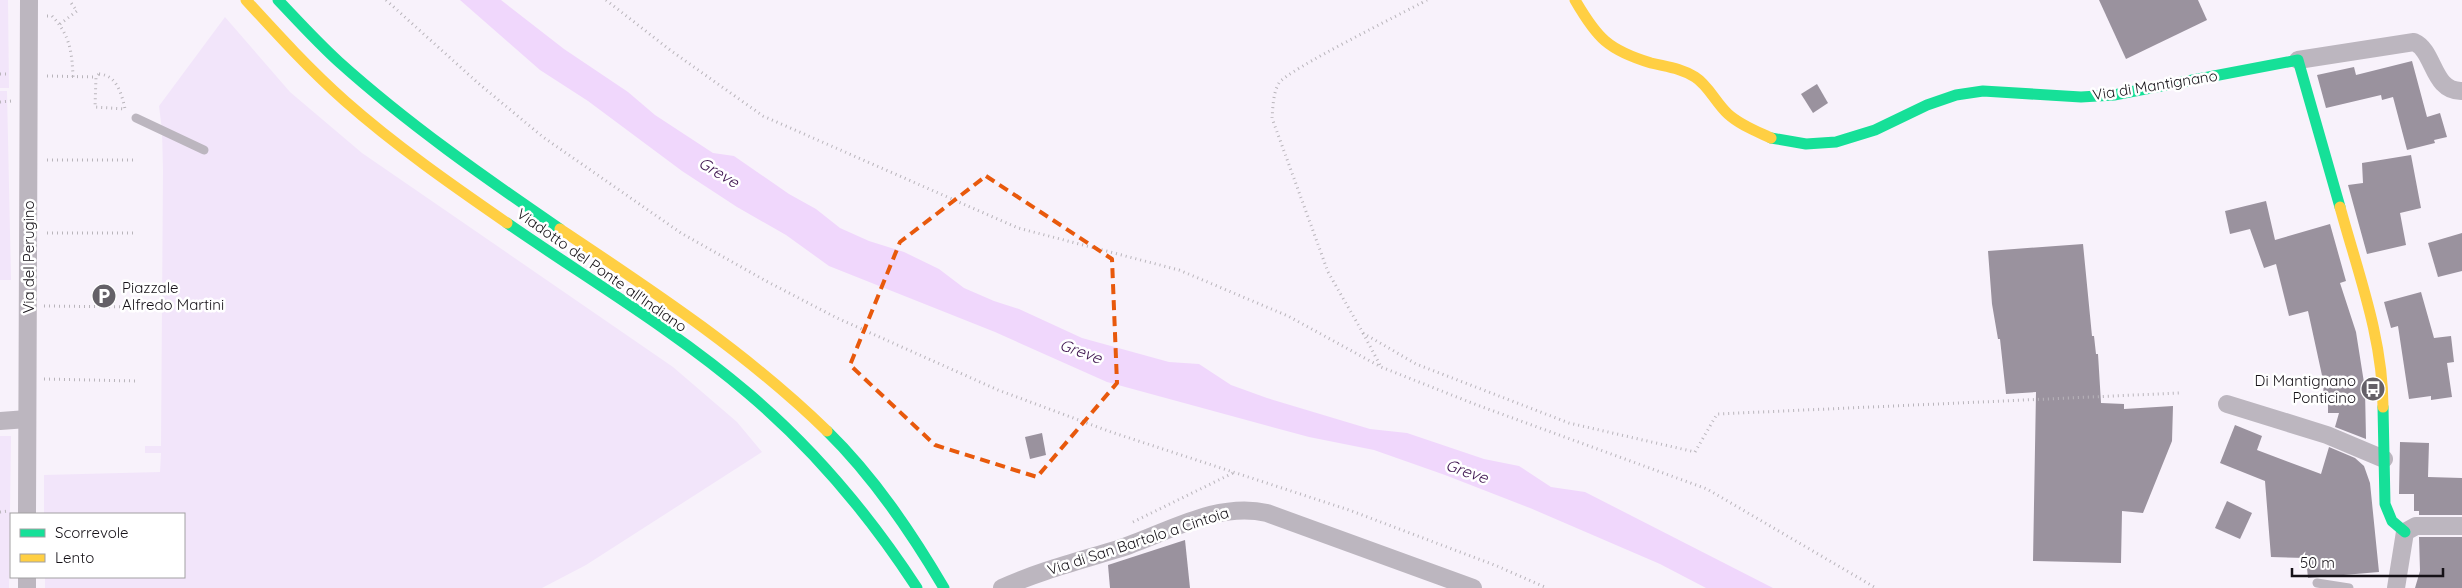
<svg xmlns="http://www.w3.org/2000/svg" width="2462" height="588" viewBox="0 0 2462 588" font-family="Quicksand,sans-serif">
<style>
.green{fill:#f2e5fa}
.water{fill:#f0d7fc}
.building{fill:#9a929e}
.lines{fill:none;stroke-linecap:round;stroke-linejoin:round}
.path{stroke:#b9b5bb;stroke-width:3;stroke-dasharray:1 4;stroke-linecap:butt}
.lane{stroke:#bcb6bf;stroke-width:9}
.street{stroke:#bcb6bf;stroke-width:18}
.fast{stroke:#16e098;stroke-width:11}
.slow{stroke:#ffcf43;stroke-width:11}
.marked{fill:none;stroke:#e8590c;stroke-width:4;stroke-dasharray:10 6;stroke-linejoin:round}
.labels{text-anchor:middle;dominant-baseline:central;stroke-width:5;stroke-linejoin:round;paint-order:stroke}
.street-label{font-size:15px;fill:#151117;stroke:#fff}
.poi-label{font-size:15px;fill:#151117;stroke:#fff;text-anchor:start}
.water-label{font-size:16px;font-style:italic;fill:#3e144f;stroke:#fff}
</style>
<rect width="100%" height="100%" fill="#f8f2fb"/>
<g class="green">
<polygon points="0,0 8,0 9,88 0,88"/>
<polygon points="225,17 290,92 362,153 673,367 737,422 762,452 586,565 542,588 45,588 45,577 184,577 184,514 44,514 44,475 160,472 161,453 145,453 145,446 161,446 163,170 162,130 159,106"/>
<polygon points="0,91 7,91 11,280 0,280"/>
<polygon points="0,436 11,436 9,588 0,588"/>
</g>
<polygon class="water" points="460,0 501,0 564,49 628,92 655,115 713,153 734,156 789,194 816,209 840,228 869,241 904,252 939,269 964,288 994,301 1019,309 1082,338 1169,362 1199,364 1231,385 1267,398 1370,429 1407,433 1484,459 1519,466 1551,487 1585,492 1773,588 1706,588 1660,564 1530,508 1445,475 1374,450 1309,437 1107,382 995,332 829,266 786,235 737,207 682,171 588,101 540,70"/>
<g class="building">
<polygon points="2099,0 2198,0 2207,20 2126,59"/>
<polygon points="2412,61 2427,117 2440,113 2447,137 2434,140 2435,143 2407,150 2393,97 2382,100 2381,95 2326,108 2317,75 2354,67 2356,75"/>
<polygon points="1817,84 1828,103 1813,113 1801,94"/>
<polygon points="2411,155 2421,208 2400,213 2406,245 2367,254 2348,185 2363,183 2362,163"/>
<polygon points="2266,201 2275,240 2330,224 2346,281 2340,283 2356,332 2365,389 2366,439 2335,427 2339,413 2328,413 2328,404 2324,403 2323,380 2308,311 2289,316 2276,264 2264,268 2250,229 2230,234 2225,211"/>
<polygon points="2462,233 2462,271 2438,277 2428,243"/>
<polygon points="2083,244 2092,336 2094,336 2096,354 2098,354 2101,403 2124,404 2124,409 2173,406 2172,441 2143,513 2122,511 2121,563 2033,561 2036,392 2006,394 2000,339 1998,339 1992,304 1988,251"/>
<polygon points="2421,292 2434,338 2451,336 2454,362 2447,363 2452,397 2431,400 2431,396 2409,399 2398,326 2391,328 2384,302"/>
<polygon points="2235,425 2262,436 2257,450 2321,474 2329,447 2355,458 2364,466 2370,483 2379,572 2308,578 2306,558 2271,557 2265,481 2220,463"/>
<polygon points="1042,433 1046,455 1030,459 1025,437"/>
<polygon points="2400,442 2429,443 2428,477 2462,478 2462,515 2419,515 2419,511 2414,511 2414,494 2399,494"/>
<polygon points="2227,501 2252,513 2240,539 2215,528"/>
<polygon points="2419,537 2462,537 2462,588 2415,588 2420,571"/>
<polygon points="1185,540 1190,588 1110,588 1108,565"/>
</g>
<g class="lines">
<g class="path">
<polyline points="386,0 478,83 543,137 681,233 766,281 837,318 998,390 1111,432 1349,510 1497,566 1547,588"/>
<polyline points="606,0 670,50 763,116 1018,228 1179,270 1288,316 1381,367 1477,405 1707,489 1876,588"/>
<path d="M1427,0C1405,12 1287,70 1279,83C1273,93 1273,107 1272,118L1328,272L1363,333L1416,364L1569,423L1695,452L1717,414L2179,393"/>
<path d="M47,16H52C70,35 72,52 73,77"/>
<polyline points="60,24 77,11 69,0"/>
<polyline points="0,74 10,74"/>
<path d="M99,74C117,75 122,95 125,109L95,107L96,77Z"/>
<polyline points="47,76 96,77"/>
<polyline points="0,102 12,101"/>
<polyline points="47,160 136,160"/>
<polyline points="47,233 136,233"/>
<polyline points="44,306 136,307"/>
<polyline points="1363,333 1380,365"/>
<polyline points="44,379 136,381"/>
<polyline points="0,512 9,511"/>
<polyline points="1133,522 1233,473"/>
</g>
<g class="lane">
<polyline points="136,118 204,150"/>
<polyline points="2317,583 2349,588"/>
</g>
<g class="street">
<path d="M2298,60L2414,42C2435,51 2432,92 2462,91"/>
<polyline points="2227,404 2327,435 2384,459"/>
<polyline points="0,421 27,419"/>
<polyline points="27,514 29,0"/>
<polyline points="27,577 27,588"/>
<path d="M1002,588C1039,571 1079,561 1118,549C1165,534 1216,501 1267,513L1473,588"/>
<polyline points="2396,588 2405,532 2416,526 2462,526"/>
</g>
<g class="fast">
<path d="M278,0C298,21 318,43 339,62C408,124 484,177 560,229"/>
<polyline points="1771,138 1806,144 1836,142 1875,130 1927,105 1956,95 1983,91 2081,97 2114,95 2298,60 2340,207"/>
<path d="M507,223C588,279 674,330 749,394C815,450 870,516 917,588"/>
<polyline points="2383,407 2385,504 2392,521 2405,532"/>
<path d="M827,431C874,477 911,532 944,588"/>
</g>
<g class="slow">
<path d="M246,0C278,35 310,70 345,101C396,146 452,185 507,223"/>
<path d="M1575,0C1597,38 1608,50 1651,63C1667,67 1680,68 1695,77C1708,85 1716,103 1728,114C1740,125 1756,131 1771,138"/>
<path d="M2340,207C2358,273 2383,338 2383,407"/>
<path d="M560,229C653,291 747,353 827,431"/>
</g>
</g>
<path class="marked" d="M986,176L1112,259L1117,383L1037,477L935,445L850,365L900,242Z"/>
<defs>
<symbol id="parking-disc" viewBox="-11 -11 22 22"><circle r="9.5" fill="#646067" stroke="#fff"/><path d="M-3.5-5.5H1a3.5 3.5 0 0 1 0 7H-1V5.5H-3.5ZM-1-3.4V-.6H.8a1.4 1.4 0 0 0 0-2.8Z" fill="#fff"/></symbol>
<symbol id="bus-disc" viewBox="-11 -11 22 22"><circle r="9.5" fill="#646067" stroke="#fff"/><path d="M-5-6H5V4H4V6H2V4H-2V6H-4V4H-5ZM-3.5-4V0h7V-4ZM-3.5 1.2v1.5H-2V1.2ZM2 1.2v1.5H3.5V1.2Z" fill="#fff"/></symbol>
</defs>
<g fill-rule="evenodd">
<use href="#parking-disc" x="90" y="282" width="28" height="28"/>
<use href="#bus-disc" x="2359" y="375" width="28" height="28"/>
</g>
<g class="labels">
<g class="street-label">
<text transform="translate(2155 85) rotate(-9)">Via di Mantignano</text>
<text transform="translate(28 257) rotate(-90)">Via del Perugino</text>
<text transform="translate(602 270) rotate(35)">Viadotto del Ponte all'Indiano</text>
<text transform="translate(1138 541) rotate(-18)">Via di San Bartolo a Cintoia</text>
</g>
<g class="poi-label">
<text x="122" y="287">Piazzale<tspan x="122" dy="17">Alfredo Martini</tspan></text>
<text x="2356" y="380" text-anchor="end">Di Mantignano<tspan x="2356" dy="17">Ponticino</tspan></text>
</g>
<g class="water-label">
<text transform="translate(719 172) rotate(31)">Greve</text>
<text transform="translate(1081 351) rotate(20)">Greve</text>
<text transform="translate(1467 471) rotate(19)">Greve</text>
</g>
</g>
<rect x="10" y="513" width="175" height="65" fill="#ffffff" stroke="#a1a0a2"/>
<rect x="20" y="529" width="25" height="8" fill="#16e098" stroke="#a1a0a2"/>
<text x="55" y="538" font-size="15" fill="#151117">Scorrevole</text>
<rect x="20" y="554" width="25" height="8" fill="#ffcf43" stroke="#a1a0a2"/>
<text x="55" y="563" font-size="15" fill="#151117">Lento</text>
<path d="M2292 568v8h151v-8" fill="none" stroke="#151117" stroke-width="2.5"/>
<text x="2300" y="568" font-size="15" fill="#151117" stroke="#ffffff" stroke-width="4" paint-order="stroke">50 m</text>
</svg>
